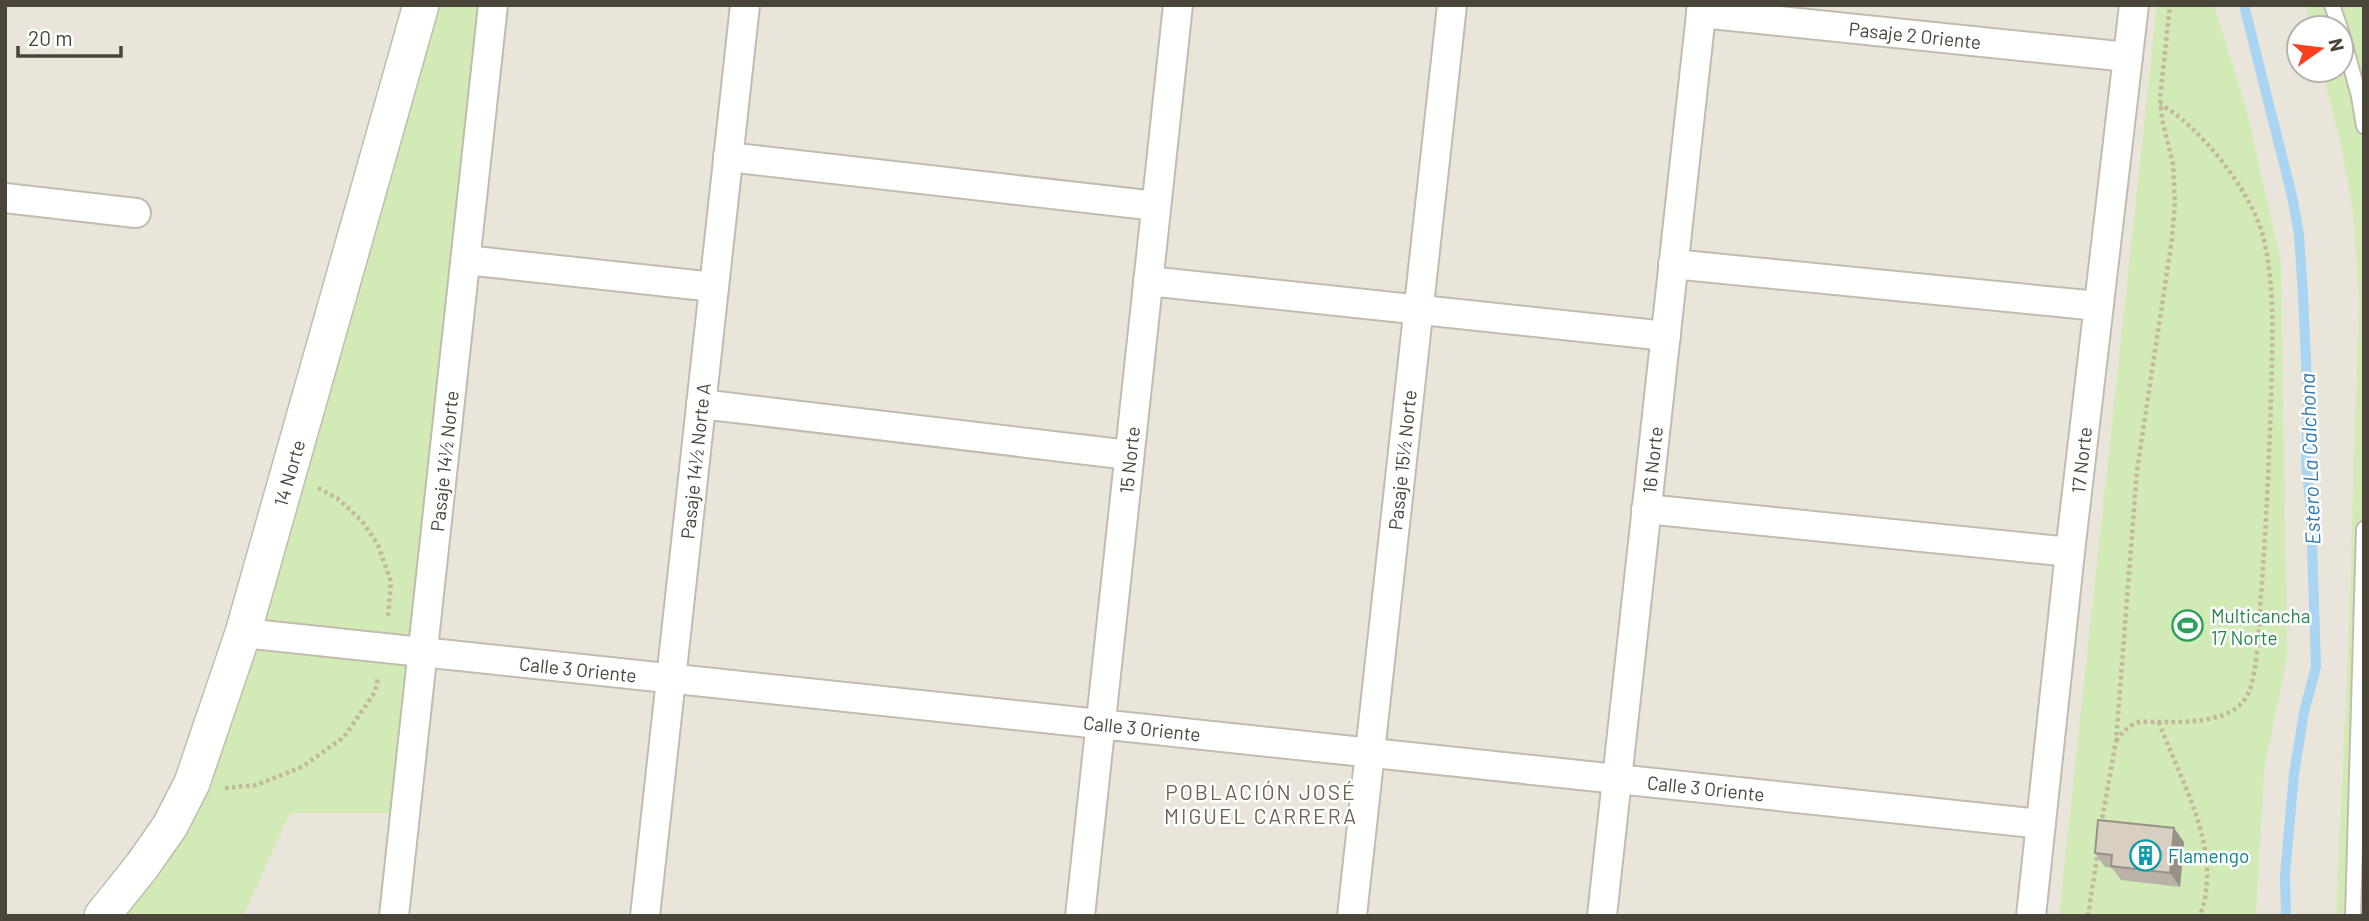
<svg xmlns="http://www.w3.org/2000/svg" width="2369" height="921" viewBox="0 0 2369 921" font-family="Barlow,sans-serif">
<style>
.residential{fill:#eae5da;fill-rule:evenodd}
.green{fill:#d2eab5}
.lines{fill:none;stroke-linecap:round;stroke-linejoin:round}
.stream{stroke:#a9d4f2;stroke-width:10}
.service-casing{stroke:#c2bbae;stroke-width:18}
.minor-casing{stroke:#c2bbae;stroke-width:32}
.tertiary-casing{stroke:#c2bbae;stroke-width:38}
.path{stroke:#c4b79f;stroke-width:4.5;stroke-dasharray:3.5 3.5;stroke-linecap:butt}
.service{stroke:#fff;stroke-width:14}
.minor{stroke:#fff;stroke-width:28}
.tertiary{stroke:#fff;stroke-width:35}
.wall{fill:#bab2a6}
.shaded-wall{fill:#979187}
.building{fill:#d8cfc1;stroke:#979187;stroke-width:2}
.labels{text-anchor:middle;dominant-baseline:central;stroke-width:5;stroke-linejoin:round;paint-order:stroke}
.street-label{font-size:19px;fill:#4b4439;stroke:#fff}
.leisure-label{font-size:19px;fill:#27864d;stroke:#fff;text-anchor:start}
.culture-label{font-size:19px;fill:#0d838f;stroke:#fff;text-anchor:start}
.water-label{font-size:21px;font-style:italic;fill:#2e7ab2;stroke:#fff}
.neighbourhood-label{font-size:21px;letter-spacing:2px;fill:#6e6250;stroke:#fff}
</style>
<rect width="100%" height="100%" fill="#f6f3ec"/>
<path class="residential" d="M5,5H2364V916H5ZM2299,28H2341V70H2299Z"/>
<g class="green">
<polygon points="431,5 484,5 402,813 290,813 243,916 91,916 183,825"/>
<polygon points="2157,5 2214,5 2247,112 2281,262 2287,658 2264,769 2256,916 2059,916"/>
<polygon points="2305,5 2364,5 2364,916 2336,916 2348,655 2359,302 2354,218 2342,150 2322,70 2341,70 2341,28 2311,28"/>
</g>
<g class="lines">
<polyline class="stream" points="2244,5 2292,196 2299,234 2303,295 2308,406 2306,461 2311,512 2316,667 2304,712 2294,774 2285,875 2286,916"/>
<defs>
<g id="service">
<polyline points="2332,5 2340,28"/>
<polyline points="2341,31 2359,96 2364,126"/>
<polyline points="2353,916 2364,529"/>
</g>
<g id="minor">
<polyline points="1701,13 2128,57"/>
<polyline points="728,157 1156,206"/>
<polyline points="5,198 136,213"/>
<polyline points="466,260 714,287"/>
<polyline points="1673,264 2098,306"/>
<polyline points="1148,281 1666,336"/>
<polyline points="701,404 1129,455"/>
<polyline points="1646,509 2070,552"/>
<polyline points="243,633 2041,824"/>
<polyline points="394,916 493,5"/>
<polyline points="645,916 745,5"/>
<polyline points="1080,916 1178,5"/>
<polyline points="1352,916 1452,5"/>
<polyline points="1602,916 1702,5"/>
<polyline points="2031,916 2070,552 2134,5"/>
</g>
<polyline id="tertiary" points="102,916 142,866 170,826 192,783 243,633 421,5"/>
</defs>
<use href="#service" class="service-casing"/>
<use href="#minor" class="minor-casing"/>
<use href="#tertiary" class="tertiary-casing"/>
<g class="path">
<polyline points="318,488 337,498 362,521 378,545 391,582 388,618"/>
<path d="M2159,722C2181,783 2224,850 2200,916"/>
<path d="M2116,741C2122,733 2127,727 2136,723C2142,721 2150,722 2157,722C2185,722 2233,724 2248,694C2258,673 2259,620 2261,595C2266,529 2269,465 2271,399C2272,345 2276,289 2263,236C2251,191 2200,126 2160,104"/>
<polyline points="225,788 256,785 302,767 344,737 375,692 378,678"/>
<polyline points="2101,825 2116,741 2137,470 2172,239 2175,201 2173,164 2162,119 2160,98 2170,5"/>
<polyline points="2088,916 2098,851"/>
</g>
<use href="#service" class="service"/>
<use href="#minor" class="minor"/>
<use href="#tertiary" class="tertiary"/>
</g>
<polygon class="wall" points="2184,842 2180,887 2121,880 2112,868 2105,867 2095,853"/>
<polygon class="shaded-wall" points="2174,828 2184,842 2180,887 2170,873"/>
<polygon class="building" points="2098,820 2174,828 2170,873 2111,866 2112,855 2095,853"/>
<defs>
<symbol id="stadium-ring" viewBox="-11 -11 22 22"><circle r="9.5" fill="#fff" stroke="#2e9e5b" stroke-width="1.5"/><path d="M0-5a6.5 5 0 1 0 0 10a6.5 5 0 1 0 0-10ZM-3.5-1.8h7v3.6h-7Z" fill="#2e9e5b"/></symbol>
<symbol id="building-ring" viewBox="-11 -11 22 22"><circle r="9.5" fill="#fff" stroke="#0f9aa8" stroke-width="1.5"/><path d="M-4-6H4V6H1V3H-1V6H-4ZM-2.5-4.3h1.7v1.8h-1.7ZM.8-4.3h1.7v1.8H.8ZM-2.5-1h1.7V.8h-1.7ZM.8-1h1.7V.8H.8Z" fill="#0f9aa8"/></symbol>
</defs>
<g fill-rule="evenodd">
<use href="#stadium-ring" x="2170" y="608" width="35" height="35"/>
<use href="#building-ring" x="2128" y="838" width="35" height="35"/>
</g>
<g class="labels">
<g class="street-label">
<text transform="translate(1915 35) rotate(6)">Pasaje 2 Oriente</text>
<text transform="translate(1129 460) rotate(-84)">15 Norte</text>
<text transform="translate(1402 460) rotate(-84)">Pasaje 15½ Norte</text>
<text transform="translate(1652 460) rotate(-84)">16 Norte</text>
<text transform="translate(2081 460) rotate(-84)">17 Norte</text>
<text transform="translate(444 461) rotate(-84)">Pasaje 14½ Norte</text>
<text transform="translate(695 461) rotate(-84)">Pasaje 14½ Norte A</text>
<text transform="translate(289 473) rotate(-74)">14 Norte</text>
<text transform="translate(578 669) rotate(6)">Calle 3 Oriente</text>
<text transform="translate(1142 728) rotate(6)">Calle 3 Oriente</text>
<text transform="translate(1706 788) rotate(6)">Calle 3 Oriente</text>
</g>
<g class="leisure-label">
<text x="2211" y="615">Multicancha<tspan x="2211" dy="22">17 Norte</tspan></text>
</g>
<g class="culture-label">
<text x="2168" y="855">Flamengo</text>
</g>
<g class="water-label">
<text transform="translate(2309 459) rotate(-92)">Estero La Calchona</text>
</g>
<g class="neighbourhood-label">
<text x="1261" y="791">POBLACIÓN JOSÉ<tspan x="1261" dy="24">MIGUEL CARRERA</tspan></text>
</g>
</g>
<rect width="2369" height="921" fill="none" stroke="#4b4439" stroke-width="14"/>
<g transform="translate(2320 49) rotate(76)"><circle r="33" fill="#ffffff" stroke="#b7b4b0" stroke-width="2"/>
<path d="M0-5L12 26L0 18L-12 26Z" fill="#fc3f1d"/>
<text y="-10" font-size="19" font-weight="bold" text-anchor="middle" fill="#4b4439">N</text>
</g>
<path d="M18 46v10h103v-10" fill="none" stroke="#4b4439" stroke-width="3.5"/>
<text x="28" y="46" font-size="21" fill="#4b4439" stroke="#ffffff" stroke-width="5" paint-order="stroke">20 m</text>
</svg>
